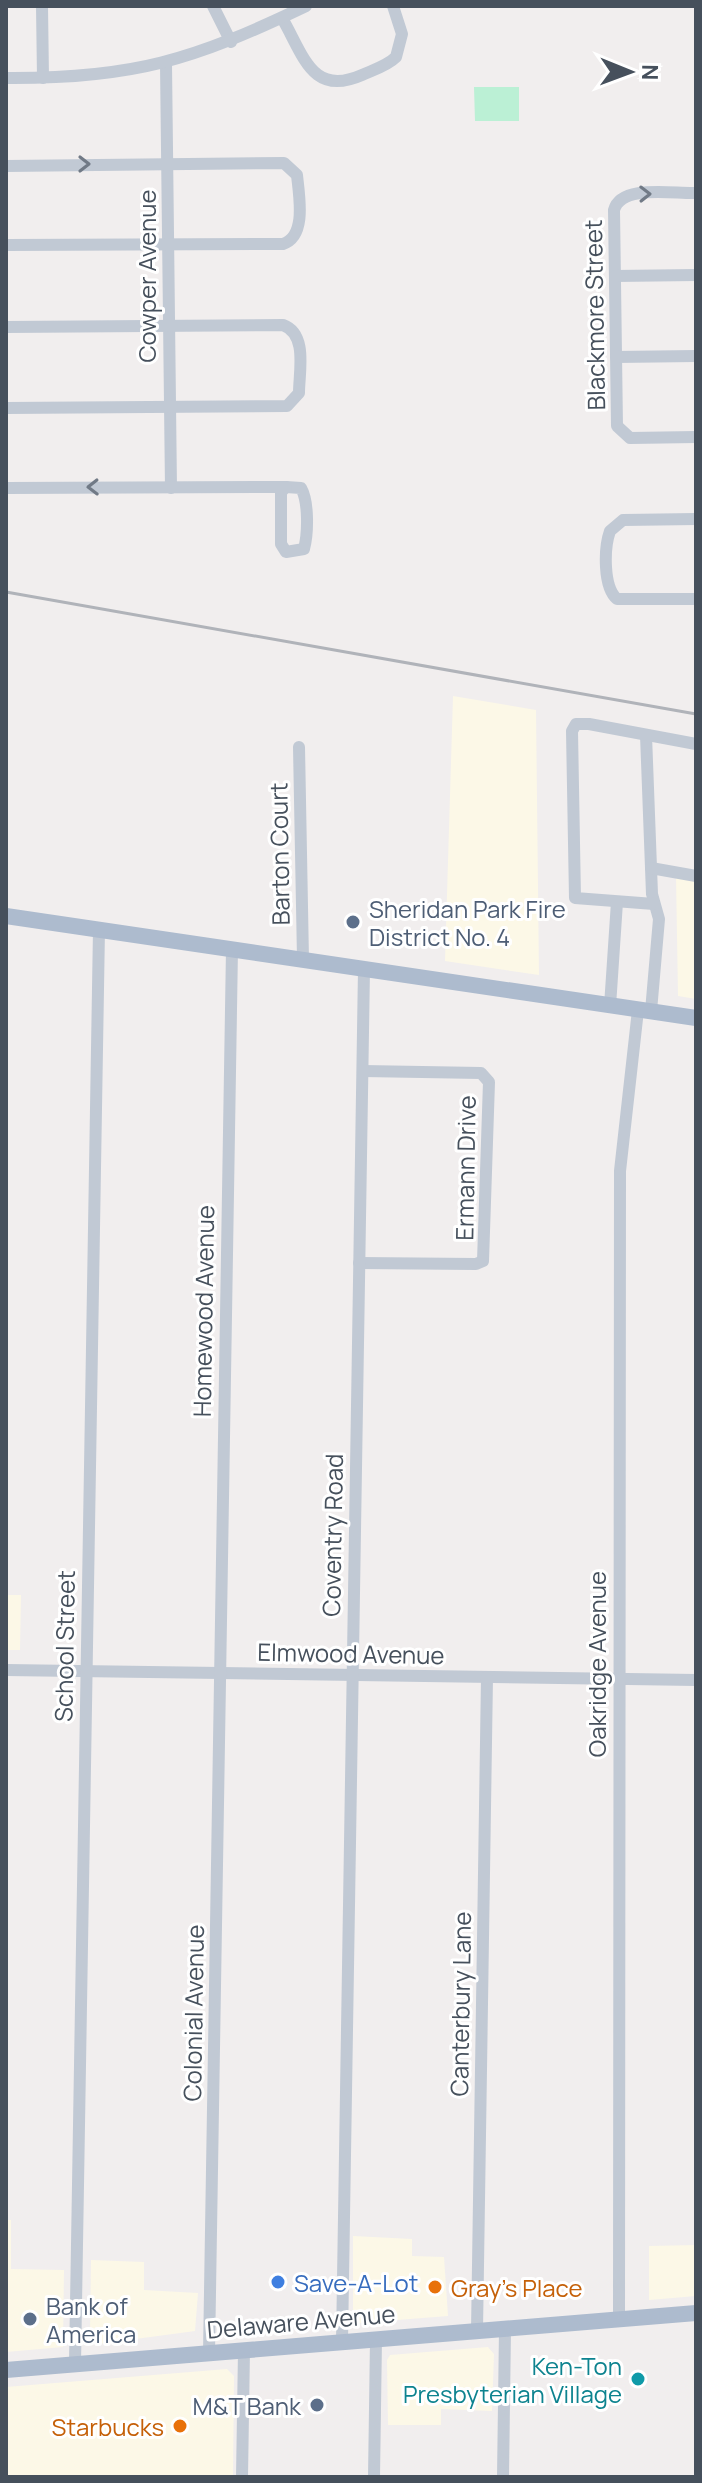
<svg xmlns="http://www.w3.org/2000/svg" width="702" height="2483" viewBox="0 0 702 2483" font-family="Manrope,sans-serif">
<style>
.commercial{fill:#fcf8e7}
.green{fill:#bbf0d5}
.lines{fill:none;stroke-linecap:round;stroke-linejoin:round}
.minor{stroke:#c1c9d4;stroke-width:12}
.major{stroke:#adbbce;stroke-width:16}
.rail{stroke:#b0b3b9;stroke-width:3}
.oneway{stroke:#717a86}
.service-dot{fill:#5c6f8a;stroke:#fff;stroke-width:3}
.shop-dot{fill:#3f7fe0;stroke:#fff;stroke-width:3}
.food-dot{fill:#e8710a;stroke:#fff;stroke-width:3}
.culture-dot{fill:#0f9aa8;stroke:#fff;stroke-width:3}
.labels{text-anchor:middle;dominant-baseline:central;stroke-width:6;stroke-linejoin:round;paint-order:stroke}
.street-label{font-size:24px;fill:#46505c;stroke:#fff}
.service-label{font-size:24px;fill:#4e5e75;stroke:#fff;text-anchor:start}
.shop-label{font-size:24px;fill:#366cbe;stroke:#fff;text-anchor:start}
.food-label{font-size:24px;fill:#c56008;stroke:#fff;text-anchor:start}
.culture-label{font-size:24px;fill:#0d838f;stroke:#fff;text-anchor:end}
</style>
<rect width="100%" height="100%" fill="#f1eeee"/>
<g class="commercial">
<polygon points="453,696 536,710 539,975 445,961"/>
<polygon points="676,876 696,880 696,999 678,996"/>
<polygon points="6,1595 21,1595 20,1650 6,1650"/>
<polygon points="6,2220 11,2220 11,2269 64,2270 63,2347 6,2352"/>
<polygon points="353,2236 412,2239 412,2256 444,2257 448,2316 359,2323 353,2316"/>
<polygon points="696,2245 696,2296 649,2300 649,2246"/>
<polygon points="91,2260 144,2262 144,2290 198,2293 195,2331 98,2344 97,2337 90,2335"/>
<polygon points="488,2347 494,2354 492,2411 441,2409 441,2425 388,2425 387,2360 390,2355"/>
<polygon points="227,2369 234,2376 233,2477 6,2477 6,2387"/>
</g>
<polygon class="green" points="474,87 519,87 519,121 475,121"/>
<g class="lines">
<g class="minor">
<polyline points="42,6 43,78"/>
<polyline points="213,6 231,42"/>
<path d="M282,18C304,56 312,97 362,75C373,70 387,66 396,57L402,34L393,6"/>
<polyline points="166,64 171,488"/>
<path d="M6,78C133,79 193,60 306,6"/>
<path d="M6,166L284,163L297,175C299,196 307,236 283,244L6,245"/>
<path d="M696,193C673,194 621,184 614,210L617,426L630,438L696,437"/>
<polyline points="615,276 696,275"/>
<path d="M6,327L283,325C308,334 299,372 299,393L287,406L6,408"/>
<polyline points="616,357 696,356"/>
<path d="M286,487L301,488C309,502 308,534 304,549L286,552L281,544V492Z"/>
<polyline points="6,488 286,487"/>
<path d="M696,519L623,520L610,531C604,548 603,587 617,599H696"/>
<polyline points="646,735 652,894 659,919 651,1011"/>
<polyline points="299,747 303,959"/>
<polyline points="651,868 696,876"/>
<polyline points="654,904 575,898 572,731 576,724 589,724 696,744"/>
<polyline points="610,1006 617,902"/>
<polyline points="359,1263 476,1264 483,1261 489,1082 481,1073 363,1071"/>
<polyline points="6,1670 696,1680"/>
<polyline points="619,2320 620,1171 638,1010"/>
<polyline points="477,2331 487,1677"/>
<polyline points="342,2342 364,969"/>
<polyline points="209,2353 232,949"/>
<polyline points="75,2364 99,929"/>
<polyline points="242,2477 244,2350"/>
<polyline points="374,2477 376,2339"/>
<polyline points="503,2477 505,2329"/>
</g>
<g class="major">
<polyline points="6,916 696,1018"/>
<polyline points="6,2370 696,2313"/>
</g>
<polyline class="rail" points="6,592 696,714"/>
</g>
<defs><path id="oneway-chevron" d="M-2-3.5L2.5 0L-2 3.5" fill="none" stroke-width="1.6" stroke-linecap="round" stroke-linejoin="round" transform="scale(2)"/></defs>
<g class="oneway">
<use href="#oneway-chevron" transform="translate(84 164)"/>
<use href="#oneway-chevron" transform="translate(645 194) rotate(-1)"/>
<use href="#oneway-chevron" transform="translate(93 487) rotate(179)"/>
</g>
<g class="service-dot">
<circle cx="353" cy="922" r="8"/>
<circle cx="30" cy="2319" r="8"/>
<circle cx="317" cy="2405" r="8"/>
</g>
<circle class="shop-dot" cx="278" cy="2282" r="8"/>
<g class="food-dot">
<circle cx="435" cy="2287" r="8"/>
<circle cx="180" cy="2426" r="8"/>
</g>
<circle class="culture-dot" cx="638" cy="2379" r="8"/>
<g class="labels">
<g class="street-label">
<text transform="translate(146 276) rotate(-90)">Cowper Avenue</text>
<text transform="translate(594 315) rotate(-91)">Blackmore Street</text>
<text transform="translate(279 854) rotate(-91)">Barton Court</text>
<text transform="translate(465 1168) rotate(-89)">Ermann Drive</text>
<text transform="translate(203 1311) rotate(-89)">Homewood Avenue</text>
<text transform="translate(332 1535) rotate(-89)">Coventry Road</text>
<text transform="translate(64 1646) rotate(-89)">School Street</text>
<text transform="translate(351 1653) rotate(1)">Elmwood Avenue</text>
<text transform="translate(596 1664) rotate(-90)">Oakridge Avenue</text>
<text transform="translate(460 2004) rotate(-89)">Canterbury Lane</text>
<text transform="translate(193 2013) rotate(-89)">Colonial Avenue</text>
<text transform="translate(301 2321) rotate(-5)">Delaware Avenue</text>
</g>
<g class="service-label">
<text x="369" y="908">Sheridan Park Fire<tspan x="369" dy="28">District No. 4</tspan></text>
<text x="46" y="2305">Bank of<tspan x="46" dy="28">America</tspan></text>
<text x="301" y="2405" text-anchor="end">M&amp;T Bank</text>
</g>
<g class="shop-label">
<text x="294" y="2282">Save-A-Lot</text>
</g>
<g class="food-label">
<text x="451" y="2287">Gray's Place</text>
<text x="164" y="2426" text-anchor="end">Starbucks</text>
</g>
<g class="culture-label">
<text x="622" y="2365">Ken-Ton<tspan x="622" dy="28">Presbyterian Village</tspan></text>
</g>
</g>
<rect width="702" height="2483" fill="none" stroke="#46505c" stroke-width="16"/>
<g transform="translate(630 72) rotate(91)" stroke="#ffffff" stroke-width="6" paint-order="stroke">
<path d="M0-6L14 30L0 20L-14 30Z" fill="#46505c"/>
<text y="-12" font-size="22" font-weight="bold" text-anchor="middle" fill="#46505c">N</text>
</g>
</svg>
